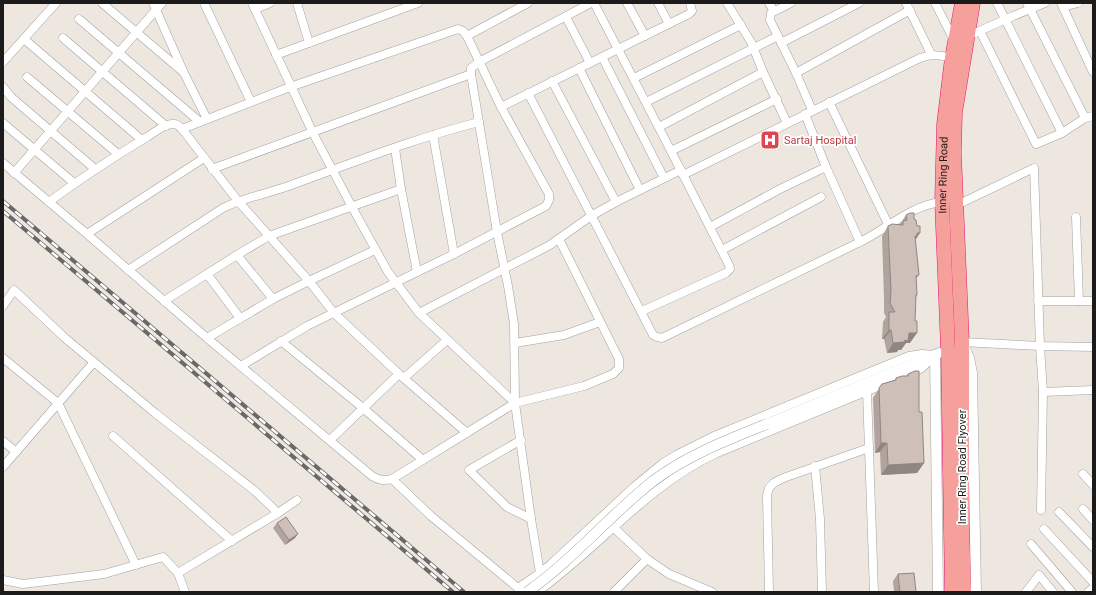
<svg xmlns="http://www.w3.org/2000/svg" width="1096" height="595" viewBox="0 0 1096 595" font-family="Roboto,sans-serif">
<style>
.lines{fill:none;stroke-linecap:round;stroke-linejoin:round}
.minor-casing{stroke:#a2a2a2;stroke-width:9}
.tertiary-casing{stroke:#a2a2a2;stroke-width:11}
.trunk-casing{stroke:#e41479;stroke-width:15}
.minor{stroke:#fff;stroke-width:8}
.tertiary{stroke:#fff;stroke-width:10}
.trunk{stroke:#f6a09b;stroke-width:14}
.rail-casing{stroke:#696969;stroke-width:4}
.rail{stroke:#fff;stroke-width:2.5;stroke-dasharray:8;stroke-linecap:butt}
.tertiary-bridge-casing{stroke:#a2a2a2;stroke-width:11;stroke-linecap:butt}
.tertiary-bridge{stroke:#fff;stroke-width:10}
.wall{fill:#b1a49e}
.shaded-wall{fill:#908681}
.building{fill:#cebfb8;stroke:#908681}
.labels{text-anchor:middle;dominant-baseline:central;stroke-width:3.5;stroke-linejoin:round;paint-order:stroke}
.health-label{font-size:11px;fill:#be3a42;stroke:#fff;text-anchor:start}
.street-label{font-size:11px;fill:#1b1b1b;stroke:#fff}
</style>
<rect width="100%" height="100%" fill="#eee7df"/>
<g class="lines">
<defs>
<g id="minor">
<polyline points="102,3 182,71"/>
<polyline points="153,3 184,73 207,119"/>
<polyline points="204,3 251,102"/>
<polyline points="252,3 313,133 352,207 388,272 419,313 515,403"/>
<polyline points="297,3 309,43"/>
<polyline points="594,3 671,151 777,99"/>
<polyline points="627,3 645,36"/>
<polyline points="658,3 669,24"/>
<polyline points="727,3 751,42 763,72 787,123"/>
<polyline points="769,3 774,11"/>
<polyline points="791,3 771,13 770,20 796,73 812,110"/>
<polyline points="906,3 931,54"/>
<polyline points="935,3 955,42"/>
<polyline points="997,3 1062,133"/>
<polyline points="1027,3 1085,118"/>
<polyline points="1061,3 1093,72"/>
<polyline points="1063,7 1078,3"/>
<polyline points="255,9 270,3"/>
<polyline points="566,17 590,63"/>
<polyline points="79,19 200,122"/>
<polyline points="980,31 1036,144 1062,133 1085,118 1093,116"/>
<polyline points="975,33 1013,16 1045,3"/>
<polyline points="467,36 528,3"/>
<polyline points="63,38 166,126"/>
<polyline points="24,39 142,140"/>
<polyline points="781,43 859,3"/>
<polyline points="276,55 418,3"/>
<polyline points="602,57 664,178"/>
<polyline points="3,62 56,3"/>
<polyline points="579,68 640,190"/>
<polyline points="796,73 910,10"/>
<polyline points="27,77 118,154"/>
<polyline points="634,78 741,25"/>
<polyline points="552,81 616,202"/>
<polyline points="3,87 11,97 95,169"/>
<path d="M528,93L653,335L657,337L662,338L860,242C887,229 911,205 942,202"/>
<polyline points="646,102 778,36"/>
<polyline points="829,102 888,224"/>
<polyline points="501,107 689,14 692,11 690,3"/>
<polyline points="805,114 826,167 860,242"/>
<polyline points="3,123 74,183"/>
<polyline points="659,127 763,72"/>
<polyline points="182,129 290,87 458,29 463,31 467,36 501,107 549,194 549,200 546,206 454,254 307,326 241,366"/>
<polyline points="433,135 454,254"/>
<polyline points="395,148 401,189 417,272"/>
<path d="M3,163L87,234L207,338L372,476C379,480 383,481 392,479L515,403L584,386L613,374L619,368V359L559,239"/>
<polyline points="212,169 471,74"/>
<polyline points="14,173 162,3"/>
<path d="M683,175L920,58C932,54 940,55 952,58"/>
<path d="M49,202C81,178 114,157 147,137C154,133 164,124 172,124C176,123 179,126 182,129L238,201L309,281L334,313L399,374L467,433"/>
<polyline points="957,205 1034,168 1040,346 1043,392 1041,510"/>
<polyline points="1076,217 1079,301"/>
<polyline points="710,227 780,189 826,167"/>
<polyline points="87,234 204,158"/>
<polyline points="722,250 821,197"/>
<polyline points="237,255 273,299"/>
<path d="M128,270L223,208C245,197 271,193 294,184C355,162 416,138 479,122"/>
<polyline points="207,274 240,318"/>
<polyline points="164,301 237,255 269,236 401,189"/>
<polyline points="1038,301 1093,301"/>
<polyline points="3,306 14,290 65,338 155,413 255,491 278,513"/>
<polyline points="642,311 726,273 730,269 729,265 671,151"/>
<polyline points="419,313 550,245 591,216 616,202 681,170"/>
<polyline points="207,338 273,299 309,281 375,250"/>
<polyline points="281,341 363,408 423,460"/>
<polyline points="962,342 1040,346 1093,347"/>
<polyline points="515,343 564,335 600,322"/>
<polyline points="3,358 58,403 136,565"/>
<polyline points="404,378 447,340"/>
<polyline points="867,392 874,592"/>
<polyline points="1043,392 1093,390"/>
<polyline points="113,436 232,541"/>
<polyline points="330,440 399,374"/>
<polyline points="521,440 469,470 507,507 531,519"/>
<polyline points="3,441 16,452"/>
<polyline points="815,466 820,519 822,592"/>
<polyline points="3,467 94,362"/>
<polyline points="1083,474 1093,485"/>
<polyline points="392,479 431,516 518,588 521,591"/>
<polyline points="1083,509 1093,520"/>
<polyline points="1059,512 1093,547"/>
<polyline points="611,525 647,559 669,574 712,592"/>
<polyline points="1044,529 1093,582"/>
<polyline points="1031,544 1072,592"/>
<polyline points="178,573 185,592"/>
<polyline points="3,580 23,584 104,574 163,557 178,573 278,513 297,500"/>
<polyline points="548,584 540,573 531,519 515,403 514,324 508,286 497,232 471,74 471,68 479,62 591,3"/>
<polyline points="518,588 540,573 551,564 635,486 663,463 678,454 712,437 909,356 922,354 934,355"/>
<path d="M537,592C599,548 647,485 717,453L916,371L922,368L933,357"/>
<polyline points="614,592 647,559"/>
<path d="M769,592L767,496C768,484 776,481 786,477L869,448"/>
<polyline points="1026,592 1039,575 1053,592"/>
<polyline points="1088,592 1093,588"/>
</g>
<g id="tertiary">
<polyline points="964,346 969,358 972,373 976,592"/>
<polyline points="935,355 938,592"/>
<polyline points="767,424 939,353"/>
</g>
<g id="trunk">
<path id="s1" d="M952,592L948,349L942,202L944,124L952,58L962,3"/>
<polyline points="964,592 962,520 962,342 954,153 955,113 973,3"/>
</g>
</defs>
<use href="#minor" class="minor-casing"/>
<use href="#tertiary" class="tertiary-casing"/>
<use href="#trunk" class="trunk-casing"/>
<use href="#minor" class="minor"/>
<use href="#tertiary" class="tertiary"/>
<use href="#trunk" class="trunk"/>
<defs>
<g id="rail">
<polyline points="3,201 464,592"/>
<polyline points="3,211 453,592"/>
</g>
</defs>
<use href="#rail" class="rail-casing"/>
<use href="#rail" class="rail"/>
<defs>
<path id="tertiary-bridge" d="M527,592C573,560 609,516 653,481C688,455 727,440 767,424"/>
</defs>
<use href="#tertiary-bridge" class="tertiary-bridge-casing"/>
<use href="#tertiary-bridge" class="tertiary-bridge"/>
</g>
<g class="wall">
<polygon points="768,138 776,143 769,146 766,140"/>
<polygon points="906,215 915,240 919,275 916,279 917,295 916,297 910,343 906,343 901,350 898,350 897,352 887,353 884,339 882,339 883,322 886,317 884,313 884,300 882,236 888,226 900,224"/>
<polygon points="908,374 919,412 924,463 917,473 881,475 880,452 875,453 873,398 882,384 895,380 896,378 906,376"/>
<polygon points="277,523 295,538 285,545 273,528"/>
<polygon points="898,574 916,592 894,592 893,581"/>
</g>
<g class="shaded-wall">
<polygon points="778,141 776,143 769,146 771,144"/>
<polygon points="917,233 920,233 914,242 910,243"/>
<polygon points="889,330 891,330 884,339 882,339"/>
<polygon points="909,333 917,333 910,343 906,343 901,350 898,350 897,352 887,353 893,343"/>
<polygon points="881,443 887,443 880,452 875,453"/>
<polygon points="924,463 917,473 881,475 888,465"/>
<polygon points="298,534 295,538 285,545 289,540"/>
</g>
<g class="building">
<polygon points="775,134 778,141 771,144 768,138"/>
<polygon points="910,213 914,213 914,219 916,220 917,226 920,226 920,233 917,233 917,236 915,236 919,275 916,276 917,295 916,295 915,321 917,321 917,333 909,333 908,341 905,340 904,342 893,343 891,330 889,330 889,312 895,312 890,303 891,291 888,226 892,224 903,225 903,221 907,220 906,215"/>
<polygon points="915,371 919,371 919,412 922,412 924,463 888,465 887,443 881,443 879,388 882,384 896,380 896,378 902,376 908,376 908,374"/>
<polygon points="286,517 298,534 289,540 277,523"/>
<polygon points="914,573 916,592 900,592 898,574"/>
</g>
<defs>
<symbol id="hospital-square" viewBox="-11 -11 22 22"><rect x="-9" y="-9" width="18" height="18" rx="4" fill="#e0444e" stroke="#fff"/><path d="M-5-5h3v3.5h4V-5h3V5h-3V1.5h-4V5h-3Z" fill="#fff"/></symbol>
</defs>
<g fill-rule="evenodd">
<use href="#hospital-square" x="759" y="129" width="22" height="22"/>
</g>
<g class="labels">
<g class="health-label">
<text x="784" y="140">Sartaj Hospital</text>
</g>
<g class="street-label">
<text stroke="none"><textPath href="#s1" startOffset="417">Inner Ring Road</textPath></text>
<text transform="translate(962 467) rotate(-90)">Inner Ring Road Flyover</text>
</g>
</g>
<rect width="1096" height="595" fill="none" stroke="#1b1b1b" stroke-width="8"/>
</svg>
